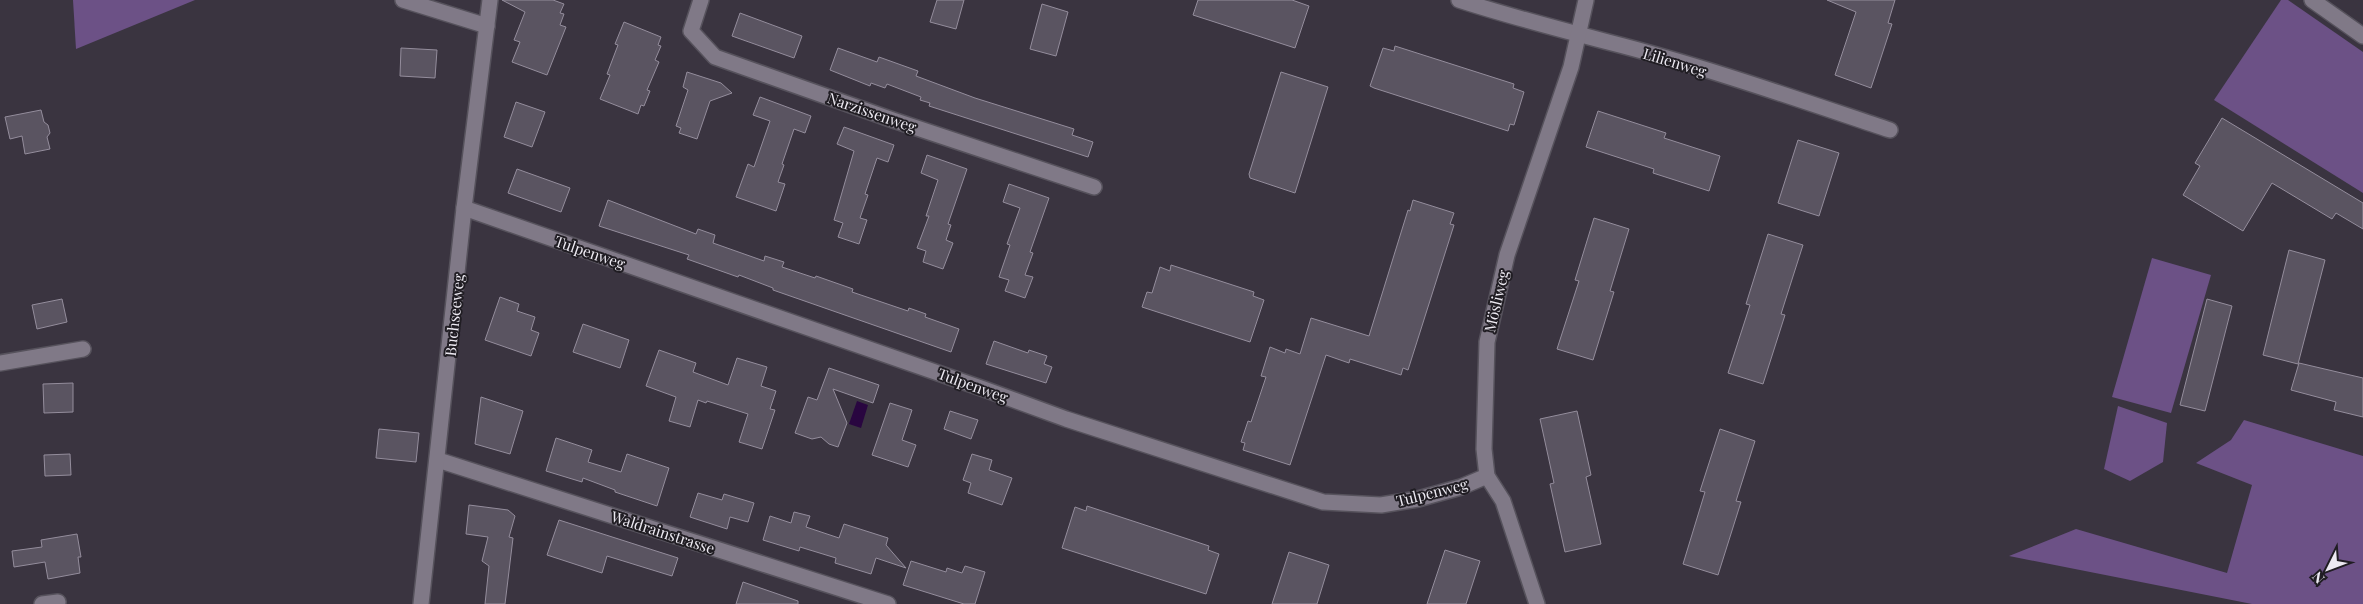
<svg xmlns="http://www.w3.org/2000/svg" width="2363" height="604" viewBox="0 0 2363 604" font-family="'Playfair Display',serif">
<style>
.green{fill:#6c5186}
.water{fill:#290640}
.building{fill:#5a5461;stroke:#948d9c}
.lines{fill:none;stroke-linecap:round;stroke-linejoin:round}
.minor-casing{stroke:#56525c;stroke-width:18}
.minor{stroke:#807987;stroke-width:15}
.labels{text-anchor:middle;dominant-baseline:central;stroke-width:4;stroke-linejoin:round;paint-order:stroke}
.street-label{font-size:15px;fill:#edeaf2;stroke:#201d23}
</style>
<rect width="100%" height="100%" fill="#3a3440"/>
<g class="green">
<polygon points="73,0 195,0 76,49"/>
<polygon points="2281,0 2288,0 2363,52 2363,193 2214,100"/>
<polygon points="2152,258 2211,275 2171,413 2112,397"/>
<polygon points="2118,406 2167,423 2163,462 2130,481 2104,469"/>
<polygon points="2244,420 2363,456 2363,604 2252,604 2009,556 2076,529 2227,573 2252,485 2196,463 2231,440"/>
</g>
<polygon class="water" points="857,401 868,405 861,428 849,424"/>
<g class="building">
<polygon points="502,0 553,0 564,4 560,13 564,14 560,25 566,27 547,75 512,62 520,42 514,40 525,12"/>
<polygon points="937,0 964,0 956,29 930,22"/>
<polygon points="1198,0 1292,0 1309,6 1295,48 1193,15"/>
<polygon points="1827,0 1895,0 1888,23 1892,24 1871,88 1835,75 1856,12"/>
<polygon points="1042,4 1068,12 1056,56 1030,49"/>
<polygon points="740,13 802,36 794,58 732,36"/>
<polygon points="624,22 661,37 658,45 661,46 655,60 659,62 647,90 650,91 644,106 641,105 638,114 600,99 610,75 607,74 618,45 615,44"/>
<polygon points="1395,46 1514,84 1513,88 1524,92 1514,125 1510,124 1508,131 1374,88 1370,86 1383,48 1394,51"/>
<polygon points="401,48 437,50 435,78 400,76"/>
<polygon points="838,48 877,62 879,57 918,71 916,76 975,98 1074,129 1072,135 1093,142 1088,157 929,106 930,103 920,100 921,97 887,84 885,88 871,83 870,86 830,70"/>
<polygon points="687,72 721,83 732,93 710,101 697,139 679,133 681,128 676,126 688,90 683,87"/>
<polygon points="1281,72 1328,87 1295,193 1250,178 1249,174"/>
<polygon points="760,97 811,116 805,133 794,129 782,164 784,165 778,182 785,184 776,211 736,197 748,164 754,167 770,121 753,115"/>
<polygon points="516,102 545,112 532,147 504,137"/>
<polygon points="41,110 44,122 48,125 50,133 47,137 50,149 25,154 22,136 10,139 5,117"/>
<polygon points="1598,111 1666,133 1664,138 1720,156 1709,191 1653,173 1654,169 1586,147"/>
<polygon points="2222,118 2363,203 2363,229 2336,213 2332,219 2272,183 2243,231 2183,195 2200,166 2195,163"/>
<polygon points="844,127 894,145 888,162 877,158 865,194 868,195 860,218 867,220 859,244 838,237 843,223 834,220 854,151 837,144"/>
<polygon points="1798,140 1839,153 1819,216 1778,203"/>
<polygon points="927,155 967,169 948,224 951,225 946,240 953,243 943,269 923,262 926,251 917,248 929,216 926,216 938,180 921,173"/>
<polygon points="517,169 570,188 561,212 508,193"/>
<polygon points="1009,184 1049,198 1030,252 1033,253 1025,275 1033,277 1025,298 1005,291 1009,280 999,277 1010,245 1007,244 1020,208 1003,202"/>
<polygon points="608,200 696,234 698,229 715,235 713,243 764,261 765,256 784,262 782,267 815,278 816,276 853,289 852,292 908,311 909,308 926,314 925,317 959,329 951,352 773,290 773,288 739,275 738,277 687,259 689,255 599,226"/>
<polygon points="1413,200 1454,213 1450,224 1454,225 1408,370 1403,368 1401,375 1350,359 1349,363 1326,355 1290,465 1243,450 1245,443 1241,442 1248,421 1251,422 1266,377 1261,376 1270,347 1285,353 1286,349 1300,354 1311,318 1369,336 1408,210 1410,211"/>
<polygon points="1594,218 1629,229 1610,291 1614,292 1593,360 1557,349 1579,281 1575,280"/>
<polygon points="1768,234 1803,245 1781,314 1785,315 1763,384 1728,373 1750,305 1746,304"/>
<polygon points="2289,250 2325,260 2298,364 2263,355"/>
<polygon points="1171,265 1254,292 1253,296 1264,300 1250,342 1142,307 1147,292 1152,293 1160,267 1170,271"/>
<polygon points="500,297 519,304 517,311 535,317 531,330 539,333 531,356 485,340"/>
<polygon points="62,299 67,322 37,329 32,305"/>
<polygon points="2207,299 2232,306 2205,411 2180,405"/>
<polygon points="583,324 629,340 620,368 573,352"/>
<polygon points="994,341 1028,353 1029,350 1047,356 1044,364 1052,367 1046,383 986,364"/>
<polygon points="659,350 696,363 693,372 728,385 737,358 767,367 761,386 776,391 770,409 775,410 762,449 739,442 748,414 707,401 706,403 698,400 690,427 669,421 676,397 646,386"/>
<polygon points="2299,363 2363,378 2363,417 2334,410 2336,402 2291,390"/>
<polygon points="829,368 879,385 873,403 833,389 847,423 838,447 829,444 821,437 812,439 795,433 808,397 817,400"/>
<polygon points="73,383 73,412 44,413 43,384"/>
<polygon points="481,397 523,411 510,454 475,444"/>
<polygon points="890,403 912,410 902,440 916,445 908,467 872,455"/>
<polygon points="950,411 978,420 971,439 944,429"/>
<polygon points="1577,411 1591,475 1586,477 1601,544 1565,552 1550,484 1554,483 1540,419"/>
<polygon points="379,429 419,433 416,462 376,458"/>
<polygon points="1720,429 1755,441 1736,501 1741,502 1718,575 1683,564 1705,492 1700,491"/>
<polygon points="556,438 592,450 588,462 621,472 627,454 669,468 657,506 615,492 615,490 583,478 582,482 546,471"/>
<polygon points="70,454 71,475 45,476 44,455"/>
<polygon points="972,454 992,460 989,470 1012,478 1002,505 968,493 971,483 963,480"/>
<polygon points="698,493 722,500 724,494 754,503 748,522 730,517 727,529 690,517"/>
<polygon points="469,505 508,510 515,516 509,537 513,538 505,604 485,604 489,566 482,561 488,537 466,534"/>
<polygon points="1087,506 1209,546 1208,550 1219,554 1206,594 1062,548 1075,507 1086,511"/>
<polygon points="794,512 810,516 806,527 839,538 844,524 888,538 886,545 906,568 876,558 871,574 835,563 836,558 800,547 799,551 763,540 770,516 791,523"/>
<polygon points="559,520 678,558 672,576 607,556 602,573 547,555"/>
<polygon points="77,534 81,557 78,557 80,573 48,579 45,562 14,567 12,551 42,547 41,540"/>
<polygon points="1445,550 1480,561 1466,604 1427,604"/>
<polygon points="1289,552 1329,565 1317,604 1272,604"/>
<polygon points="911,561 946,572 947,568 962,573 965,566 985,572 975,604 964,604 903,585"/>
<polygon points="743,582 798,601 798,604 736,604"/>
</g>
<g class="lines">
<defs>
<g id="minor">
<polyline points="403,0 487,26"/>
<polyline points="701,0 691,31 715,57 893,120 1094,187"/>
<path d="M1459,0C1508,16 1558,29 1608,42C1703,66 1797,99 1890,130"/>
<polyline points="2312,0 2363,36"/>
<polyline points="464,208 984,389 1066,419 1323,502 1381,505 1418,499 1461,487 1487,476"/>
<polyline points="0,363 83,349"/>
<polyline points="438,460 888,604"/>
<polyline points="42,604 58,602"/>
<polyline points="421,604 464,208 490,0"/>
<polyline points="1537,604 1503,501 1487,476 1484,449 1487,342 1507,255 1571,67 1586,0"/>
</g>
</defs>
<use href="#minor" class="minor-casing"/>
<use href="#minor" class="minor"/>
</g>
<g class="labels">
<g class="street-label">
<text transform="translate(1675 62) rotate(17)">Lilienweg</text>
<text transform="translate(872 112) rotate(19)">Narzissenweg</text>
<text transform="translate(590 252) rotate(19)">Tulpenweg</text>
<text transform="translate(1496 301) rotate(-77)">Mösliweg</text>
<text transform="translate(454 315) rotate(-84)">Buchseeweg</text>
<text transform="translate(973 385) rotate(20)">Tulpenweg</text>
<text transform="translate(1432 492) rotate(-14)">Tulpenweg</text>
<text transform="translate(663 532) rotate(18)">Waldrainstrasse</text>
</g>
</g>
<g transform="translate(2328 569) rotate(228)" stroke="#201d23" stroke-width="4" paint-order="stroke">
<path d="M0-4L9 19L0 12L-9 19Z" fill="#edeaf2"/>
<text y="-8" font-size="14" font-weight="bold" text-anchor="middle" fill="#edeaf2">N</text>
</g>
</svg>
